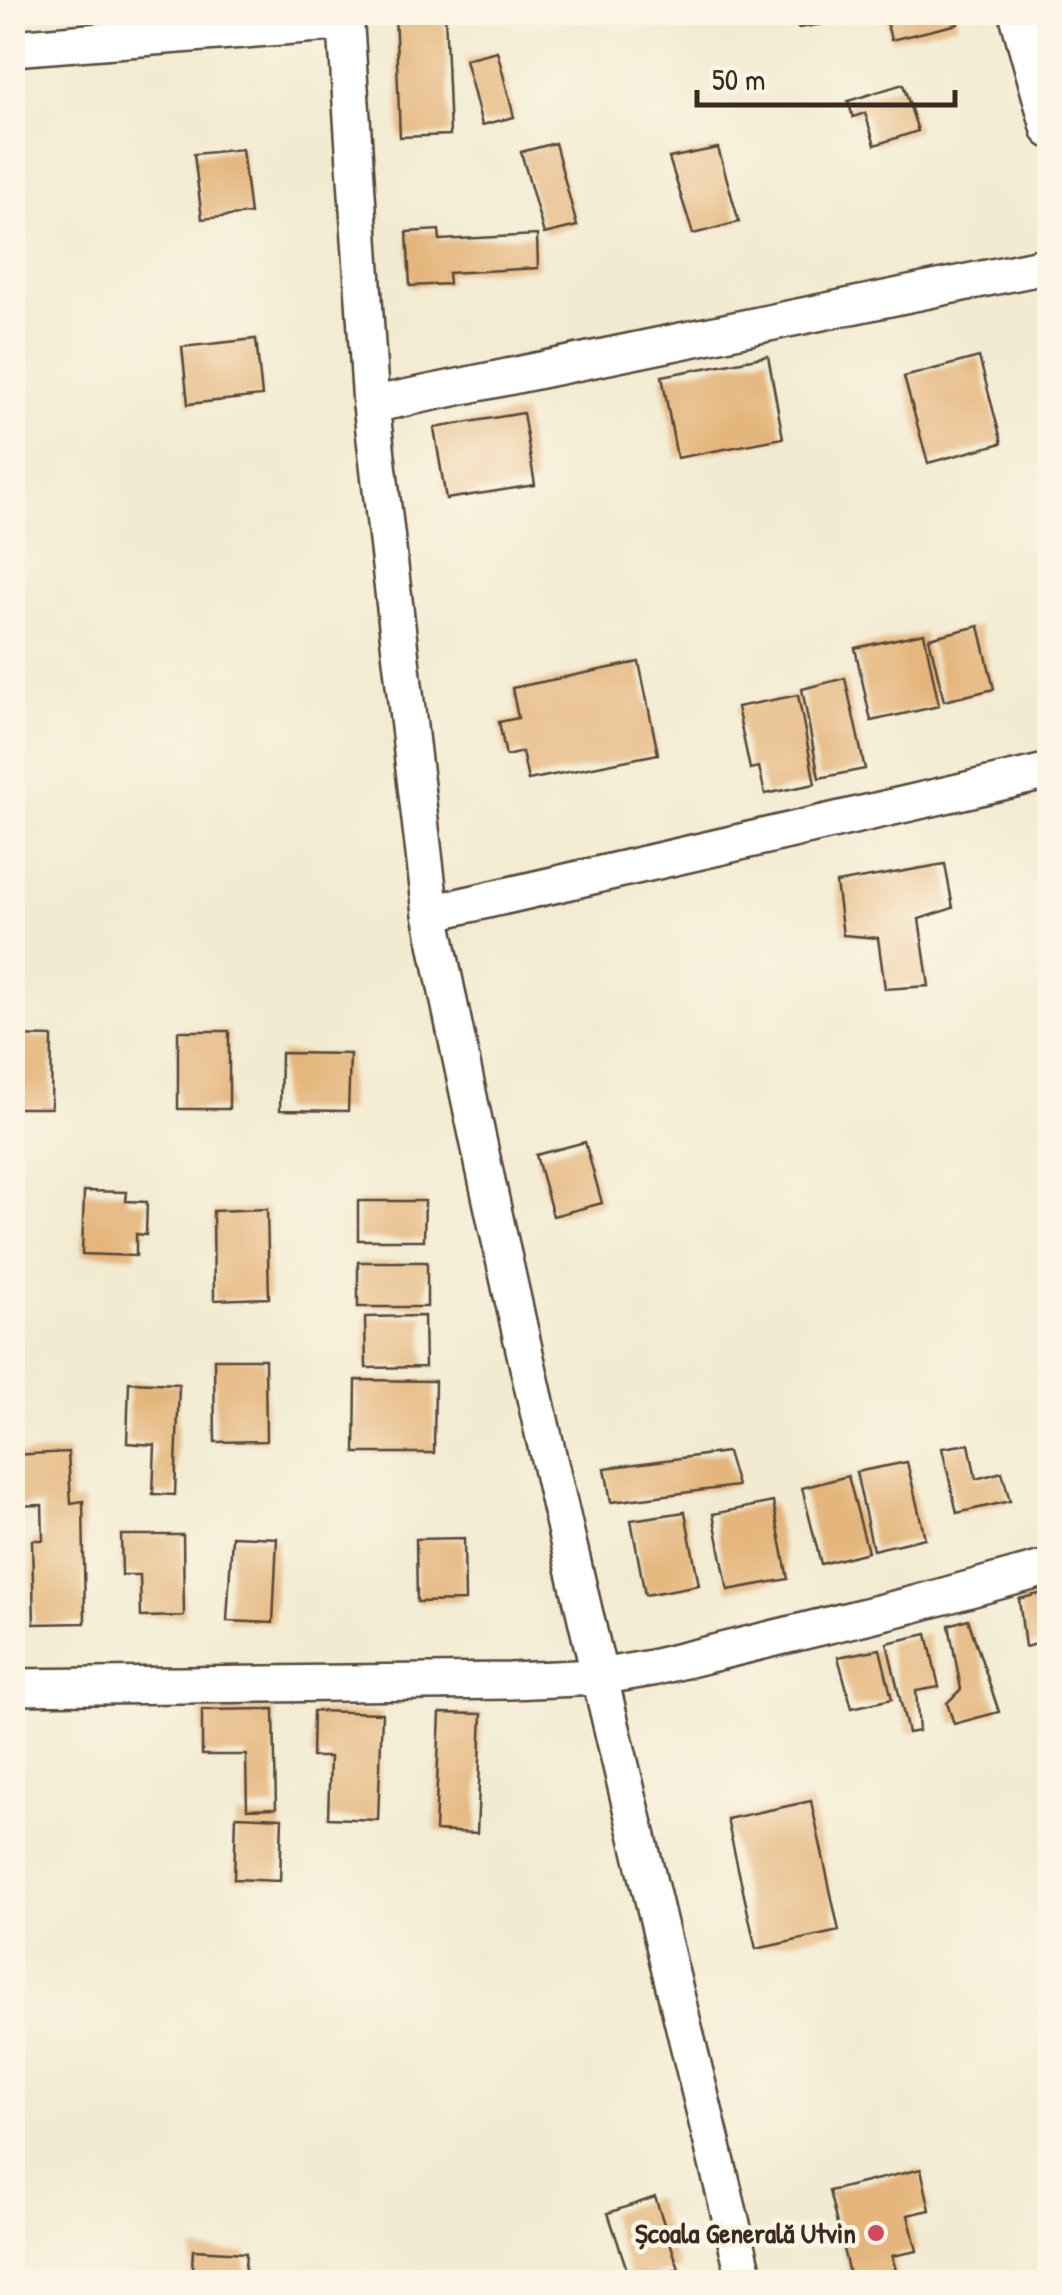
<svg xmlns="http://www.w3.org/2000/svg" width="1062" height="2295" viewBox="0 0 1062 2295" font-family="'Patrick Hand',sans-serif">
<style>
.building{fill:#e4b57b}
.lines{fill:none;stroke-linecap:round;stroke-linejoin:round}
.minor-casing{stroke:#564739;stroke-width:40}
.minor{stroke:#fff;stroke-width:35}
.poi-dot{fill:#d1495b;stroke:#fcf5e5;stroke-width:4}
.labels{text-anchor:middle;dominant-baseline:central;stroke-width:9;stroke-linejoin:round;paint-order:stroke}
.poi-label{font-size:28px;font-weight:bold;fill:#3b2a1e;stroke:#fcf5e5;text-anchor:end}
</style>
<rect width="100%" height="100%" fill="#fcf5e5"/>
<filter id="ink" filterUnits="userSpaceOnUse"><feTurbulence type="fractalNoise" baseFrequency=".01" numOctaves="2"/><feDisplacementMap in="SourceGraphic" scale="20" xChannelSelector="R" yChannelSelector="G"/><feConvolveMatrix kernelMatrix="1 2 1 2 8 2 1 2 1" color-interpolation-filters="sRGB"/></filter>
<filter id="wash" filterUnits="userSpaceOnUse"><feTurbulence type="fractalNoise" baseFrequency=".0048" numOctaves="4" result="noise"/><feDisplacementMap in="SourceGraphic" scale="40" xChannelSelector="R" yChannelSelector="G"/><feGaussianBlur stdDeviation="2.25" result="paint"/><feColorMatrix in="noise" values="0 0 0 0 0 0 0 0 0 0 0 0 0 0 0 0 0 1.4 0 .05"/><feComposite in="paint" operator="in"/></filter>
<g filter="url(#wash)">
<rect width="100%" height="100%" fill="#f2ebd1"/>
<g id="blocks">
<g class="building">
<polygon points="395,12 445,12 450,135 400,137"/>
<polygon points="795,12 828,12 830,23 798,28"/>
<polygon points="884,12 955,12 958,24 891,40"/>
<polygon points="497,51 514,117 482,125 465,59"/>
<polygon points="903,84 918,131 875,145 865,113 853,117 848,101"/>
<polygon points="555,143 577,226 544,234 521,152"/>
<polygon points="718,148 739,222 693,234 669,158"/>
<polygon points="242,149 250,214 202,219 194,154"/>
<polygon points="439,230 440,240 537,235 538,268 448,273 449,284 410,286 407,232"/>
<polygon points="256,339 262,396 188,404 182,347"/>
<polygon points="768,356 783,438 677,458 662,376"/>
<polygon points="979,357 1002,443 928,463 904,377"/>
<polygon points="523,413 535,485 446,499 434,428"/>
<polygon points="979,626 994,689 944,701 929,638"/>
<polygon points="924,633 939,706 871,721 855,648"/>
<polygon points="639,662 658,754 528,780 522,752 506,756 499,722 518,718 512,688"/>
<polygon points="845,678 865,769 819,778 802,689"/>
<polygon points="798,695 815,784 765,794 759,767 750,769 737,707"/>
<polygon points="945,864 953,908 919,919 929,986 885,989 878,938 843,935 836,883"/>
<rect x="178" y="1031" width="51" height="78"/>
<polygon points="12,1036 52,1037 51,1108 12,1108"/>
<polygon points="281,1053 350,1054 348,1111 280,1110"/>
<polygon points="585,1142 602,1203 553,1216 536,1155"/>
<polygon points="84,1191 127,1192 126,1201 147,1202 146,1235 136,1234 136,1256 82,1254"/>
<polygon points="358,1201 425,1201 424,1240 358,1240"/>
<polygon points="267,1209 269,1298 214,1300 213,1211"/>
<rect x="358" y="1262" width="69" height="45"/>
<polygon points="424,1316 425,1367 366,1368 365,1317"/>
<polygon points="214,1359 265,1359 266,1441 215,1442"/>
<polygon points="356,1380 435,1381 434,1453 355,1453"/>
<polygon points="129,1382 179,1384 175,1495 153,1494 155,1445 127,1443"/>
<polygon points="969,1444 976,1479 1002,1472 1010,1501 957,1513 942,1448"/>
<polygon points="68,1452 71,1503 83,1501 85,1623 34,1624 32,1540 43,1540 42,1505 12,1506 12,1455"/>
<polygon points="727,1452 737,1486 611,1502 605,1468"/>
<polygon points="907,1462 925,1538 873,1550 856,1472"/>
<polygon points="848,1476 868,1552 821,1564 802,1488"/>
<polygon points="773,1502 788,1579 728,1590 713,1514"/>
<polygon points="685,1512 699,1585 645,1595 631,1520"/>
<polygon points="121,1535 183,1535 184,1616 141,1617 140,1575 122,1575"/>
<polygon points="232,1536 277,1538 273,1623 227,1621"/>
<polygon points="464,1538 465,1601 417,1602 416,1539"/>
<polygon points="1050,1591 1050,1656 1048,1656 1045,1642 1025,1647 1019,1599"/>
<polygon points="968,1619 999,1712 954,1724 947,1703 961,1689 949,1625"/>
<polygon points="927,1634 939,1687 916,1691 919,1731 908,1733 887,1643"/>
<polygon points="880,1649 892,1699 852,1708 838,1657"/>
<polygon points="274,1709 276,1808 247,1809 246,1755 202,1755 202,1710"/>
<polygon points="313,1711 382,1713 378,1820 328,1818 330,1757 312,1757"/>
<polygon points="440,1713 482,1714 477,1833 435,1831"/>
<polygon points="811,1801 839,1931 756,1949 727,1819"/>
<polygon points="236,1816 282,1818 280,1881 234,1879"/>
<polygon points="921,2169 930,2210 908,2215 917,2251 892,2256 899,2282 851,2282 829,2191"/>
<polygon points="655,2197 679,2269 631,2282 608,2213"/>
<polygon points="193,2250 246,2253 244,2282 191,2282"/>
</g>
</g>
</g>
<g filter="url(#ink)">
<use href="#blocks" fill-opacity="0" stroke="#564739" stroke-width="2.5"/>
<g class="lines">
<defs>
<g id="minor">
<polyline points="345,12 371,405 431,913"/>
<polyline points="1017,12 1050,130"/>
<polyline points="12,48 346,22"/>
<polyline points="371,405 1050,265"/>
<polyline points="12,1687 510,1681 599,1677 652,1668 911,1605 1050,1567"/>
<path d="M746,2282C635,1827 523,1372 431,913L1050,771"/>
</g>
</defs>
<use href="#minor" class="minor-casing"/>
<use href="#minor" class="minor"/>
</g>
</g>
<circle class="poi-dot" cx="876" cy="2233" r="10"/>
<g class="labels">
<g class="poi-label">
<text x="856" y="2233">Școala Generală Utvin</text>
</g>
</g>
<rect width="1062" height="2295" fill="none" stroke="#fcf5e5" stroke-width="50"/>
<path d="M697 90v15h258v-15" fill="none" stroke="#3b2a1e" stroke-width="5"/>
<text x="712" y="90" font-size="30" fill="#3b2a1e" stroke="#fcf5e5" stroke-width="8" paint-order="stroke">50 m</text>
</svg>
